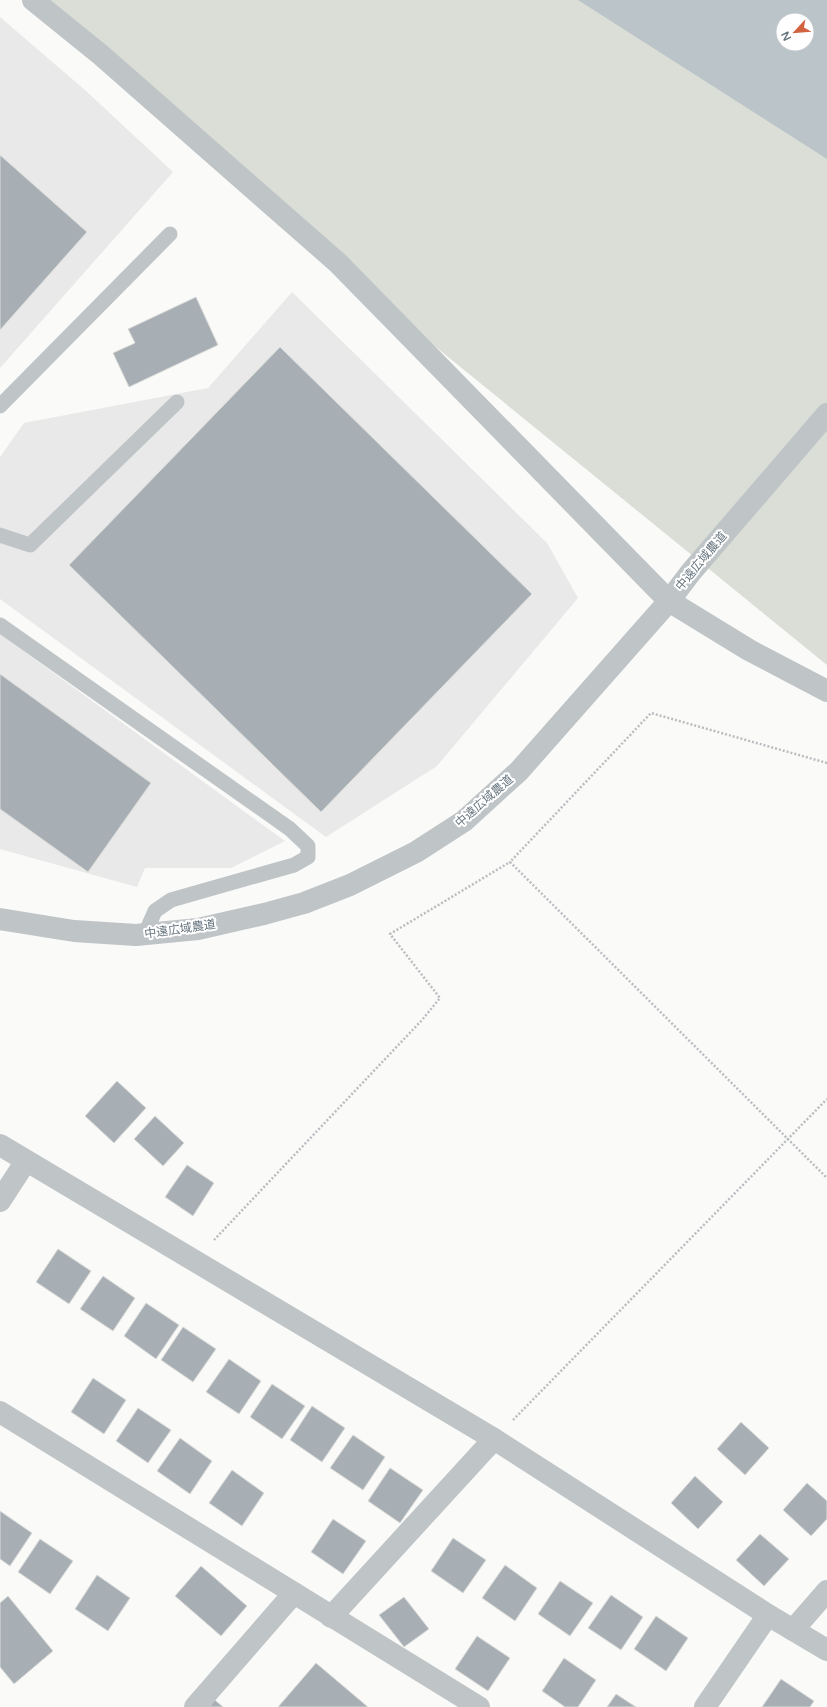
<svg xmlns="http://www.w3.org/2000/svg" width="827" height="1707" viewBox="0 0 827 1707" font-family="'Varela Round','Noto Sans JP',sans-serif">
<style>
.built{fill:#e8e9e8}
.green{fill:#daded7;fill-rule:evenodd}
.water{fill:#bbc4c8;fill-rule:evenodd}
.building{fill:#a7afb4;stroke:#dbdcda}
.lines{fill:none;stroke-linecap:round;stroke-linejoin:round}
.path{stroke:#babdc0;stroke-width:2.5;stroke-dasharray:2 2;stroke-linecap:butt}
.service{stroke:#bfc4c7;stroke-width:15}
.minor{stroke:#bfc4c7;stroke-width:22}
.tertiary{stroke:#bfc4c7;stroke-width:22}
.labels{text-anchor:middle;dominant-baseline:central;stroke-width:4;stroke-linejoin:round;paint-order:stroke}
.street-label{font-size:12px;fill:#67757f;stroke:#fff}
</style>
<rect width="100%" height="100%" fill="#fafaf8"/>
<g class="built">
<polygon points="0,17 86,91 173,172 0,368"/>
<polygon points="292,292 547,543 578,598 437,766 326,837 0,599 0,457 24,423 208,388"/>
<polygon points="0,634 285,841 231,868 145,868 137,887 0,849"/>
</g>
<path class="green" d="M30,0H827V665L362,287ZM783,20H807V44H783Z"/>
<path class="water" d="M578,0H827V159ZM783,20H807V44H783Z"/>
<g class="building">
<polygon points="0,155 87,232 0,330"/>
<polygon points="196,297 218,345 129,387 113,353 135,343 128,329"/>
<polygon points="280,347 532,594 321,812 69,565"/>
<polygon points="0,674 151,783 88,872 0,809"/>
<polygon points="117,1081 146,1108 114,1143 85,1116"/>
<polygon points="155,1116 184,1143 163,1166 134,1139"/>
<polygon points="187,1165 214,1183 193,1216 165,1197"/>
<polygon points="58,1249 91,1271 69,1304 36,1282"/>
<polygon points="103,1276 135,1298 113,1331 80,1309"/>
<polygon points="146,1303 179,1325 156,1359 124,1336"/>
<polygon points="183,1327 216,1349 193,1382 161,1360"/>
<polygon points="229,1359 261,1381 239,1414 206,1392"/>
<polygon points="93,1378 126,1400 104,1434 71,1412"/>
<polygon points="272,1384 305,1406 282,1439 250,1417"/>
<polygon points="312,1406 345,1428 322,1462 290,1440"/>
<polygon points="138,1408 171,1430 148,1463 116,1441"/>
<polygon points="741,1422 769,1448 745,1475 717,1449"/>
<polygon points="353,1435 385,1457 363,1490 330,1468"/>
<polygon points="180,1438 212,1461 190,1494 157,1471"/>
<polygon points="390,1468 423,1490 400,1523 368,1501"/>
<polygon points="232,1470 264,1493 242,1526 209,1503"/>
<polygon points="695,1476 723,1502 698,1529 671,1503"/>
<polygon points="807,1483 827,1501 827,1519 811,1536 783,1510"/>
<polygon points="0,1511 32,1533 10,1566 0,1559"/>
<polygon points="333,1519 366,1541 343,1574 311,1552"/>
<polygon points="760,1534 789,1559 764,1586 736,1560"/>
<polygon points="453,1538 486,1560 463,1593 431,1571"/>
<polygon points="40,1539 73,1561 50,1594 18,1572"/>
<polygon points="505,1565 537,1588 515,1621 482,1598"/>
<polygon points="201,1566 247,1606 221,1636 175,1596"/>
<polygon points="97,1575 130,1598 108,1631 75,1609"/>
<polygon points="560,1581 593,1603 570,1636 538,1614"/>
<polygon points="611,1595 643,1617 621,1650 588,1628"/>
<polygon points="8,1596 53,1651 14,1684 0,1667 0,1603"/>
<polygon points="404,1597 429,1629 404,1647 379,1615"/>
<polygon points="656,1616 688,1638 666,1671 634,1649"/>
<polygon points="477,1636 510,1658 488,1691 455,1669"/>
<polygon points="564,1658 596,1680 578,1707 565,1707 542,1691"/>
<polygon points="316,1663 368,1707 278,1707"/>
<polygon points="781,1679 814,1701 810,1707 762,1707"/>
<polygon points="616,1694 636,1707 607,1707"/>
<polygon points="215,1700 223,1707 209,1707"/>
</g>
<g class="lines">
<g class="path">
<polyline points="827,763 651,713 510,862 827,1178"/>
<polyline points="214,1240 422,1020 440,998 390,934 510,862"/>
<polyline points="513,1420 827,1099"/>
</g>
<g class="service">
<polyline points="0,406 170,234"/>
<polyline points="0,535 30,545 177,402"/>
<polyline points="0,625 290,829 308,846 308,857 294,865 171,900 155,911 145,934"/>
</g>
<g class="minor">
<polyline points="33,0 101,55 338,263 669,601 749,650 827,691"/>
<polyline points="0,1201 26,1161"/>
<polyline points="0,1412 479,1707"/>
<polyline points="331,1617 494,1439"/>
<polyline points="793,1630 827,1591"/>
<polyline points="195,1707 294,1593"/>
<polyline points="705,1707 768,1615"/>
</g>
<g class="tertiary">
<polyline points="0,919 74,931 136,935 198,929 264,914 304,903 350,885 416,852 464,821 519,771 669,601 691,572 827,414"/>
<polyline points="0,1145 494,1439 768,1615 827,1650"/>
</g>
</g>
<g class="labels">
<g class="street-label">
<text transform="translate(701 561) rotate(-50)">中遠広域農道</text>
<text transform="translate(484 801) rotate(-41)">中遠広域農道</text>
<text transform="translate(180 929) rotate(-8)">中遠広域農道</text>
</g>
</g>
<g transform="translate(795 32) rotate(244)"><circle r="19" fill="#ffffff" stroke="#c2c8cc"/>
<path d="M0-3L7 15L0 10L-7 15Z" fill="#d16340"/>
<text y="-6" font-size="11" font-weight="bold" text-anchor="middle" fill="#67757f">N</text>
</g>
</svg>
